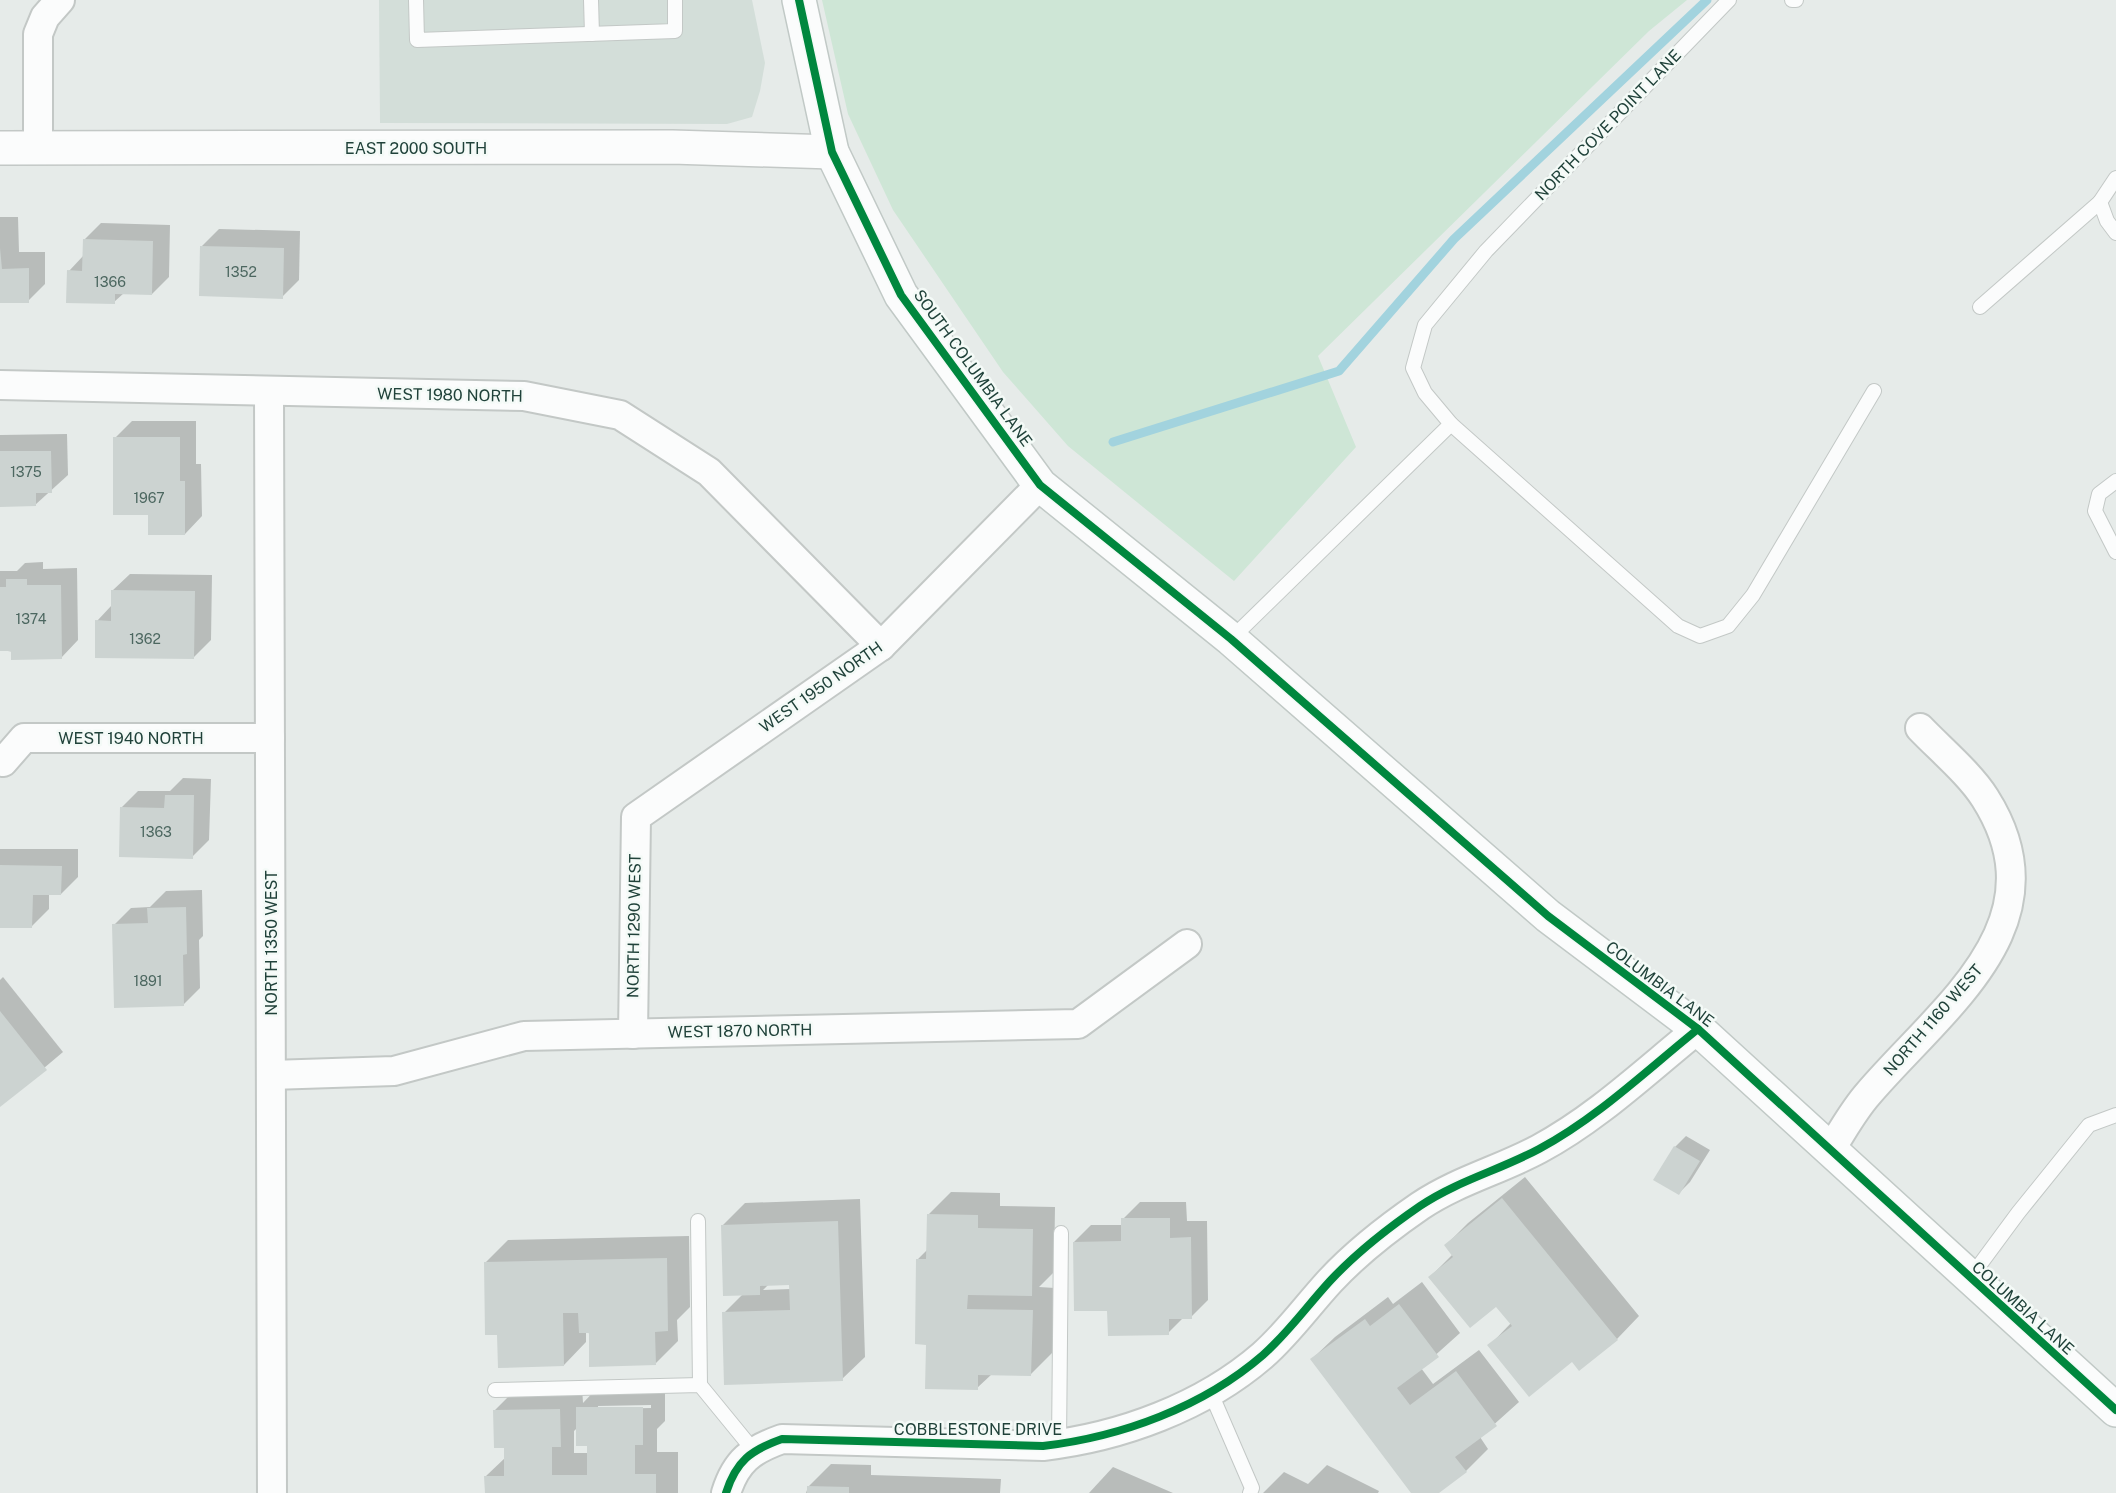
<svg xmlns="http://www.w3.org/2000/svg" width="2116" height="1493" viewBox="0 0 2116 1493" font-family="'Public Sans',sans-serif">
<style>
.built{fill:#d3ded9}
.green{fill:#cee6d6}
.shadow{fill:#0003;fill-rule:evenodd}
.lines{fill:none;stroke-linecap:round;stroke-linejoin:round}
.stream{stroke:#a2d3de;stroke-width:9}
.building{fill:#ccd3d1}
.service-casing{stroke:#c3c8c6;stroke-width:16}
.minor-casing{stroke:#c3c8c6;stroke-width:32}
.tertiary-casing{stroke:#c3c8c6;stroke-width:36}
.secondary-casing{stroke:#c1c9c6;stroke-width:36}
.service{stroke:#fbfcfc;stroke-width:14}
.minor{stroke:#fbfcfc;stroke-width:28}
.tertiary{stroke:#fbfcfc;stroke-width:33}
.secondary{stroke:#fbfcfc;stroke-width:33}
.cycleway-casing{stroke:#f4faf7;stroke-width:11}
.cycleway{stroke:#00873e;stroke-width:8}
.labels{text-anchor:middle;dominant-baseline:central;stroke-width:5;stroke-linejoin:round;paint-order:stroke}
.number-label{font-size:14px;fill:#4c6760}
.street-label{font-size:16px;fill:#20423a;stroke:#f4faf7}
</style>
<rect width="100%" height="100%" fill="#e6ebe9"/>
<polygon class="built" points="379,0 752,0 765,63 760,91 752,117 727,124 380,123"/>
<polygon class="green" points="822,0 1687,0 1649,31 1318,356 1356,447 1234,581 1068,446 1003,372 893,210 848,114"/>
<g class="shadow">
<polygon points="0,217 18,217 19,252 45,252 45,284 28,301 0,302"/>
<polygon points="101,223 170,225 169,277 152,294 124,293 114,302 69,271 84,255 84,240"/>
<polygon points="219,229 300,231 299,280 282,297 202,246"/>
<polygon points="132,421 196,421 196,464 201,464 202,516 185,534 150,513 115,438"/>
<polygon points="67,434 68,475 35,505 0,505 0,435"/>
<polygon points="43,562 43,569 77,568 78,640 61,658 0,650 0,571 17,571 25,563"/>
<polygon points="130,574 212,575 211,640 194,657 97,621 112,605 112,591"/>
<polygon points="183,778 211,779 209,840 192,857 121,808 138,791 170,791"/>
<polygon points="0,849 78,849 78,877 61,894 49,894 49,909 32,926 0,926"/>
<polygon points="202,890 203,936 199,940 200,988 183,1005 114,925 131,908 150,907 166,891"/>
<polygon points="3,977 63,1052 0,1105 0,980"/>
<polygon points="1686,1136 1710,1150 1690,1182 1679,1193 1675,1147"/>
<polygon points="1525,1177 1639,1316 1617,1339 1572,1360 1489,1346 1511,1323 1497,1305 1430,1277 1453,1254 1446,1245 1468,1223"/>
<polygon points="951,1192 1000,1193 1000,1206 1055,1207 1054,1272 1039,1287 1055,1288 1053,1352 1031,1374 992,1374 977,1388 927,1343 918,1259 928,1249 929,1214"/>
<path d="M860,1199L865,1357L842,1379L724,1313L743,1294L722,1226L745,1203ZM790,1283L791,1289L763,1290L769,1284Z"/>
<polygon points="1140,1202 1186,1202 1187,1221 1207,1221 1208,1300 1191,1317 1184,1317 1168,1333 1109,1309 1074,1242 1091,1225 1123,1225 1123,1219"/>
<polygon points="689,1236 690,1307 677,1320 678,1341 656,1363 586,1332 586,1342 564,1365 498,1333 485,1263 508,1240"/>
<polygon points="1422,1282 1460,1333 1421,1368 1433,1384 1479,1350 1519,1402 1480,1437 1488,1449 1466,1471 1437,1493 1413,1493 1312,1359 1335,1337 1388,1297 1393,1304"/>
<path d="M600,1385H665V1421L657,1429V1452H678V1493H486V1476L506,1457L505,1447L495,1410L517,1388L582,1387L583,1403ZM651,1405V1408L598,1409V1406ZM577,1428L588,1444V1453H574V1431Z"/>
<polygon points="831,1464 871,1465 871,1475 1001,1479 1000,1493 1002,1493 806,1493 808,1487"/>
<polygon points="1327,1465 1379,1491 1378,1493 1263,1493 1284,1472 1308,1484"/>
<polygon points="1113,1467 1173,1493 1089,1493"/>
</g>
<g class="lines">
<polyline class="stream" points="1113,442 1339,371 1454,239 1707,0"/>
</g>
<g class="building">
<polygon points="83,239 153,241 152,295 115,294 115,304 66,303 67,270 82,271"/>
<polygon points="200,246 284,248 283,299 199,296"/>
<polygon points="0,248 2,269 29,268 29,303 0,303"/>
<polygon points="113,437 180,437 180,481 185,481 185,535 148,535 148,515 113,515"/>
<polygon points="0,451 51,451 52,493 36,493 36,506 0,507"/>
<polygon points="6,579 27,579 27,585 61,585 62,659 11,660 11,651 0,651 0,587 6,587"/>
<polygon points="111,590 195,591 194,659 95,658 95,620 111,621"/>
<polygon points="165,795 194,795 193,859 119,857 120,807 164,808"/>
<polygon points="0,865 62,866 61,895 33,895 32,928 0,928"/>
<polygon points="186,907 187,954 183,955 184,1006 114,1008 112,924 148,923 147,908"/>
<polygon points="0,1011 47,1070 0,1107"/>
<polygon points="1674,1146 1700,1161 1679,1195 1653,1180"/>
<polygon points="1502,1198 1618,1340 1579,1371 1572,1362 1529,1397 1487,1345 1512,1326 1496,1307 1470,1328 1428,1277 1453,1257 1444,1245"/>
<polygon points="927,1214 978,1215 978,1228 1033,1229 1032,1296 968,1295 967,1309 1033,1310 1031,1376 978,1375 978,1390 925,1389 926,1345 915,1344 916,1259 926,1259"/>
<polygon points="1121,1218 1170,1218 1170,1238 1191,1237 1192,1319 1169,1319 1169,1335 1108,1336 1107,1311 1074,1311 1073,1242 1121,1241"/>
<polygon points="838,1221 843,1381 724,1385 722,1312 790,1310 789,1285 760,1286 760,1295 723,1296 721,1225"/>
<polygon points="667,1258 668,1331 655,1332 656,1365 589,1367 589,1333 579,1333 578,1313 563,1313 564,1366 498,1368 497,1335 485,1335 484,1262"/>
<polygon points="1399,1304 1439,1357 1397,1388 1410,1405 1456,1371 1497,1426 1455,1457 1467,1472 1439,1493 1411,1493 1310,1359 1365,1319 1370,1326"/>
<polygon points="576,1407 643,1407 643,1445 635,1445 635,1474 656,1474 656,1493 485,1493 484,1476 504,1476 504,1448 494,1448 493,1410 560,1409 561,1447 552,1447 552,1475 587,1475 587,1446 576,1446"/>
<polygon points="807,1486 849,1487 849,1493 807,1493"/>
</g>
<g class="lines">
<defs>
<g id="service">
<polyline points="416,0 417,40 675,31 675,0"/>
<polyline points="591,0 592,34"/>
<polyline points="1729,0 1486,251 1425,325 1413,368 1425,393 1451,424 1678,626 1700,636 1728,626 1753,595 1874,391"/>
<polyline points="1792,0 1796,0"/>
<polyline points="2116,178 2100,202 2107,221 2116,233"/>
<polyline points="1980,307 2100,202"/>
<polyline points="2116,481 2099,494 2095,511 2116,552"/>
<polyline points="1231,639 1451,424"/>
<polyline points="698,1221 700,1385"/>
<polyline points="1970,1278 2018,1213 2089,1125 2116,1115"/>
<polyline points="495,1390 700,1385 754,1451"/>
<polyline points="1210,1391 1252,1488 1250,1493"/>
<polyline points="1059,1444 1061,1233"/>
</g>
<g id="minor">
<polyline points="38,148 38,34 45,17 60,0"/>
<polyline points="0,385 524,396 620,415 709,472 881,646"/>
<polyline points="269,392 272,1493"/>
<polyline points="3,762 24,738 270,738"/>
<polyline points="633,1034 636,817 881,646 1040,485"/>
<polyline points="271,1075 394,1071 524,1036 1078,1024 1187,944"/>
<path d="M1830,1150C1842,1132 1853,1111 1868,1094C1941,1008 2065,924 1985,798C1970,774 1940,749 1920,728"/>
<path d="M726,1493C736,1461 751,1450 782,1439L1043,1446C1121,1437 1203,1407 1263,1355C1288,1333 1307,1306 1330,1281C1357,1252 1388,1228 1420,1206C1457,1181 1500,1170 1539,1149C1597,1118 1647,1070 1698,1029"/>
</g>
<polyline id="tertiary" points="0,148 672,147 832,152"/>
<polyline id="secondary" points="799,0 832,152 901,295 1040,485 1231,639 1548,916 1698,1029 2116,1410"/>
</defs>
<use href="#service" class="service-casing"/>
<use href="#minor" class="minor-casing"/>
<use href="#tertiary" class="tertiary-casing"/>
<use href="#secondary" class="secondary-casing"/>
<use href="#service" class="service"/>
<use href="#minor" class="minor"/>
<use href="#tertiary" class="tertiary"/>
<use href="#secondary" class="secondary"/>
<defs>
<g id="cycleway">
<polyline points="799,0 832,152 901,295 1040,485 1231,639 1548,916 1698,1029 2116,1410"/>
<path d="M726,1493C736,1461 751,1450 782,1439L1043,1446C1121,1437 1203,1407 1263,1355C1288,1333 1307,1306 1330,1281C1357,1252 1388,1228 1420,1206C1457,1181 1500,1170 1539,1149C1597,1118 1647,1070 1698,1029"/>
</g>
</defs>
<use href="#cycleway" class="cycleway-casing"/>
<use href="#cycleway" class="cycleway"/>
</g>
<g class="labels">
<g class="number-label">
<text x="241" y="272">1352</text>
<text x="110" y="282">1366</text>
<text x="26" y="472">1375</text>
<text x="149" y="498">1967</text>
<text x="31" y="619">1374</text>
<text x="145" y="639">1362</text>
<text x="156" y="832">1363</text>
<text x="148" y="981">1891</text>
</g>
<g class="street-label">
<text transform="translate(1608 125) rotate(-46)">NORTH COVE POINT LANE</text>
<text x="416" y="148">EAST 2000 SOUTH</text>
<text transform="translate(973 368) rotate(54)">SOUTH COLUMBIA LANE</text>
<text transform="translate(450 395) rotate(1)">WEST 1980 NORTH</text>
<text transform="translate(821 687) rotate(-35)">WEST 1950 NORTH</text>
<text x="131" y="738">WEST 1940 NORTH</text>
<text transform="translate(634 926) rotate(-89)">NORTH 1290 WEST</text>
<text transform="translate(271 943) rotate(-90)">NORTH 1350 WEST</text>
<text transform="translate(1660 984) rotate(37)">COLUMBIA LANE</text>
<text transform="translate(1933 1020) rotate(-49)">NORTH 1160 WEST</text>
<text transform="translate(740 1031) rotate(-1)">WEST 1870 NORTH</text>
<text transform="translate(2023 1308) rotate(42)">COLUMBIA LANE</text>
<text x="978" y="1429">COBBLESTONE DRIVE</text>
</g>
</g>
</svg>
